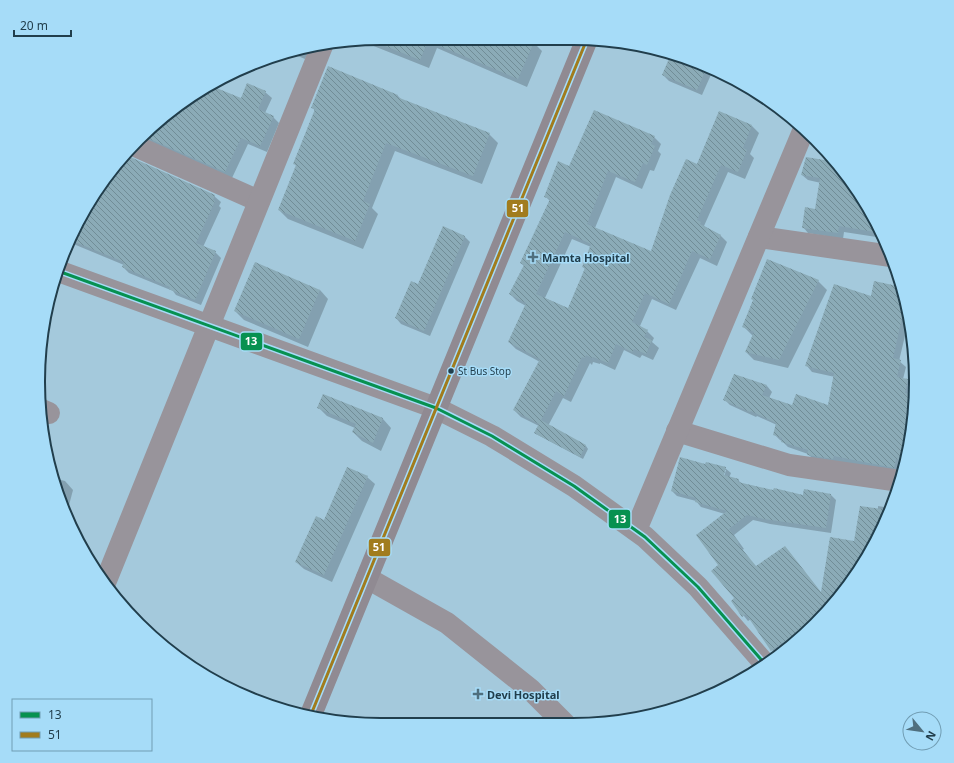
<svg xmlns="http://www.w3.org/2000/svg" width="954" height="763" viewBox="0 0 954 763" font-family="'Noto Sans',sans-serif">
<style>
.shadow{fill:#0003;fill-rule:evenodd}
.building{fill:url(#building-back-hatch);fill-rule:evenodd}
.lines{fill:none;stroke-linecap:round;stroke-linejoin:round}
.street{stroke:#98949b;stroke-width:22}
.secondary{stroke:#908a92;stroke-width:22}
.bus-1-casing{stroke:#a6dcf8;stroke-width:6}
.bus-2-casing{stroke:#a6dcf8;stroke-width:6}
.bus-1{stroke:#079150;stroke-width:3}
.bus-2{stroke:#a17c1e;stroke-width:3}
.poi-dot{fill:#4f6f7e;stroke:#a6dcf8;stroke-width:1.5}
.bus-dot{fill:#213e4c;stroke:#a6dcf8;stroke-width:1.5}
.labels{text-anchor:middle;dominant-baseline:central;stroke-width:3;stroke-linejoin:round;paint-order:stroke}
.bus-label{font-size:10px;fill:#213e4c;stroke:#a6dcf8;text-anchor:start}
.poi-label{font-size:11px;font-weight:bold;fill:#213e4c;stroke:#a6dcf8;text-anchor:start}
.rim{fill:none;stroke:#213e4c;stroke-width:2}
.line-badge{stroke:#a6dcf8;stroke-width:1.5}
.badge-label{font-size:11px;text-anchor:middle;font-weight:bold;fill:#fff}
</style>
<defs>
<pattern id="building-back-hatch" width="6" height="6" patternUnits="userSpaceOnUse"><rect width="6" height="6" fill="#8babb7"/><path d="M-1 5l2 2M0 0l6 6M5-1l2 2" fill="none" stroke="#718d97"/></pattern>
</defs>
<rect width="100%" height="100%" fill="#a4c9dc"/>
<g class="shadow">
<polygon points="382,38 541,39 537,46 542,51 527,87 437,48 429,68 361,41"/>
<polygon points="311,47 305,59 288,52 293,50"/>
<polygon points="672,54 683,56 713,70 702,95 669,81 663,75"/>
<polygon points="208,85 242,100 265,92 272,98 265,113 273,117 279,123 267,152 248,144 232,178 139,139"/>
<polygon points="397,95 402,100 489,134 498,143 482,184 395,151 372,208 378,214 363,249 288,219 279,210 297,167 294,163 315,111 312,107"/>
<path d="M719,113L752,126L759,133L750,154L754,158L745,179L728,172L704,226L720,235L727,242L717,266L700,258L676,310L652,299L640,326L647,331L654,338L652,342L659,348L653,360L642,355L640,358L624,350L615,370L600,363V364L593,362L592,365L590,363L571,402L563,398L548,426L586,446L588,449L583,459L538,435L535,433L539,426L521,417L514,410L540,362L516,349L509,342L526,306L517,301L510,294L524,266L521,263L550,201L545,196L570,167L654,137L661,144L658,151L661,154L654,171L650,170L642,189L616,177L595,228L651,252L698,165ZM572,239L591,247L583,267L585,269L569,309L545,298Z"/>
<polygon points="127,154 128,158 214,196 221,202 219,206 221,208 203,247 215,252 221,258 201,305 176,295 173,291 129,273 123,267 124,265 71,243 67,251 84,210"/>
<polygon points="831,162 870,210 883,238 844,232 843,239 808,233 803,227 816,210 821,183 808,180 802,175"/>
<polygon points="464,236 470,242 430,336 401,324 396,318 419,285"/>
<polygon points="818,281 827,290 788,368 754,360 746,352 753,336 743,326"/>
<polygon points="902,288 909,319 899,361 906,367 903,379 915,382 915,404 905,465 902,464 900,473 814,460 808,454 788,447 782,441 780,440 774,434 777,425 757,416 756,417 730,405 724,399 735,376 767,386 772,392 769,398 793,406 828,406 835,377 812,372 807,366 872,297"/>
<polygon points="320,290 328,299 308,347 244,320 235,311"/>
<polygon points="323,395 383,419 391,428 381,451 362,441 353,432 355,428 327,416 318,407"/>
<path d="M706,465L725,468L731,473L729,478L738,480L742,484L803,497L804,490L831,495L836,500L831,533L770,524L753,520L734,535L744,549L742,550L756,567L785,547L821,593L878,510V506L890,508L880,534L845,591L799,640L777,655L772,650L751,619L748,621L732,601L735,599L720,565L725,514L701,507L696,501L677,496L672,491ZM724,470H726L723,480Z"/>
<polygon points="367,477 375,484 332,582 304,569 296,562 325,522"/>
<polygon points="53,478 65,481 73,490 67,513"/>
</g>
<g class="building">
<polygon points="382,38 526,38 534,42 518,79 428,41 420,60 370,40"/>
<polygon points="671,54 683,56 707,67 697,90 662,75"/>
<polygon points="328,66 398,95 397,97 490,133 473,176 386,143 363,201 370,204 355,241 278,210 296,165 293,164 315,109 311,108"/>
<polygon points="247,83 266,91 258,109 274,116 260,146 241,138 225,172 143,136 209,85 241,98"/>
<path d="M594,110L655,136L651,144L655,146L647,165L643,163L635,182L608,171L587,224L651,251L670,195L686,159L697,164L719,111L752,125L743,148L747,150L738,172L721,165L697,220L701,222L700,224L721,235L710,259L692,251L669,304L645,293L632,322L648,330L644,337L652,340L646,354L634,349L632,352L616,344L608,363L593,357L592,358L586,355L585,358L582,357L564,396L556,391L539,424L513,410L540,359L508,342L526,303L509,294L524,265L520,263L550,199L544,197L558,161L569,166ZM565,232L591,244L582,267L585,268L568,308L536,294Z"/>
<polygon points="126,155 215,195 213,200 215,201 196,243 216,251 195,300 169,289 170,287 122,267 124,262 75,242 95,196"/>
<polygon points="806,157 830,161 870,210 881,233 839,226 838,233 802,228 805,207 815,209 820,178 801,175"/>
<polygon points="443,226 465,236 424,331 395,318 411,281 418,284"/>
<polygon points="767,259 819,280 779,360 745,352 754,332 742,327 753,300 751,299"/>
<polygon points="255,262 320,290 299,339 234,311"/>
<polygon points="874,281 902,287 905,304 893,358 901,360 897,377 908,379 905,393 913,394 900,460 896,459 894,468 834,456 833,459 807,455 808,450 781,442 782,438 773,435 776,423 751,411 750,412 723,400 734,374 767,385 762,395 792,405 796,394 828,405 834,373 805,366 834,284 871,296"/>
<polygon points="323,394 383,418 373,443 352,432 356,424 317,408"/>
<polygon points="541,420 586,445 580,457 534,433"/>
<polygon points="680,457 705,464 706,462 726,467 724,475 739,479 738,482 773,490 774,488 803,495 804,489 831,494 826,528 764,519 747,515 729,529 739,543 738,544 756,566 785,546 821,592 830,537 854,541 860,506 889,510 880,534 845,591 799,640 786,649 782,643 771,651 746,614 742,617 731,601 734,598 711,571 718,565 696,535 727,511 695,502 696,498 671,491"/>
<polygon points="347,467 368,476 324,575 295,562 316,516 324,520"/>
</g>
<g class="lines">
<g class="street">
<polyline points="133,145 259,201"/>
<polyline points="759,237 891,256"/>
<polyline points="58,271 436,408 492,436 574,486 645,537 698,587 765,664"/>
<polyline points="42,410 49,413"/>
<polyline points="677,431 789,465 900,481"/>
<polyline points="636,530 804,129"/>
<polyline points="367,578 447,623 530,689 565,724"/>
<polyline points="105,583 322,46"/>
</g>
<polyline class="secondary" points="310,717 587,39"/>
<defs>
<polyline id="bus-1" points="58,271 436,408 492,436 574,486 645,537 698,587 765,664"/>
<polyline id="bus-2" points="310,717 587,39"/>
</defs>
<use href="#bus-1" class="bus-1-casing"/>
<use href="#bus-2" class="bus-2-casing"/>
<use href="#bus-1" class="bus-1"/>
<use href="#bus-2" class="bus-2"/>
</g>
<g class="poi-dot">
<path d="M531 251h4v4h4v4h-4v4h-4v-4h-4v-4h4z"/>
<path d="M476 688h4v4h4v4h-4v4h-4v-4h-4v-4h4z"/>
</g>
<circle class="bus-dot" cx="451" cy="371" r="3.5"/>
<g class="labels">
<g class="bus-label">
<text x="458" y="371">St Bus Stop</text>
</g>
<g class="poi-label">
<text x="542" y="257">Mamta Hospital</text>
<text x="487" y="694">Devi Hospital</text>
</g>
</g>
<path d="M0 0H954V763H0ZM381 45H573A336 336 0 0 1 909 381V382A336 336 0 0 1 573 718H381A336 336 0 0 1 45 382V381A336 336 0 0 1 381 45Z" fill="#a6dcf8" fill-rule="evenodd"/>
<path class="rim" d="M381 45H573A336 336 0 0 1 909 381V382A336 336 0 0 1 573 718H381A336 336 0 0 1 45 382V381A336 336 0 0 1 381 45Z"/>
<g class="line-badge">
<rect x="506" y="199" width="23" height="19" rx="4" fill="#a17c1e"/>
<rect x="240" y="332" width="23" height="19" rx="4" fill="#079150"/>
<rect x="608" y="509" width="23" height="20" rx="4" fill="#079150"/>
<rect x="368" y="538" width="23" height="19" rx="4" fill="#a17c1e"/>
</g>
<g class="badge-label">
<text x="518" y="212">51</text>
<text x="251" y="345">13</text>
<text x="620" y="523">13</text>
<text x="379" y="551">51</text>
</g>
<rect x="12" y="699" width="140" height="52" fill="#a6dcf8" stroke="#719db3"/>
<rect x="20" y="712" width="20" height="6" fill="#079150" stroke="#719db3"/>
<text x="48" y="719" font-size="12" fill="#213e4c">13</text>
<rect x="20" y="732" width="20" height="6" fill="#a17c1e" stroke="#719db3"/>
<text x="48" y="739" font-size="12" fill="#213e4c">51</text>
<g transform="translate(922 731) rotate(119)"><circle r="19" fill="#a6dcf8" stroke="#719db3"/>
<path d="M0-3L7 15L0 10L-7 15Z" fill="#4f6f7e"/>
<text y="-6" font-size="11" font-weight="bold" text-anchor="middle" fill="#213e4c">N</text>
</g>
<path d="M14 30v6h57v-6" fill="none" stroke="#213e4c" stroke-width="2"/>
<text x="20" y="30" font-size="12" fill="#213e4c" stroke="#a6dcf8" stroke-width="3" paint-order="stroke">20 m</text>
</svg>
